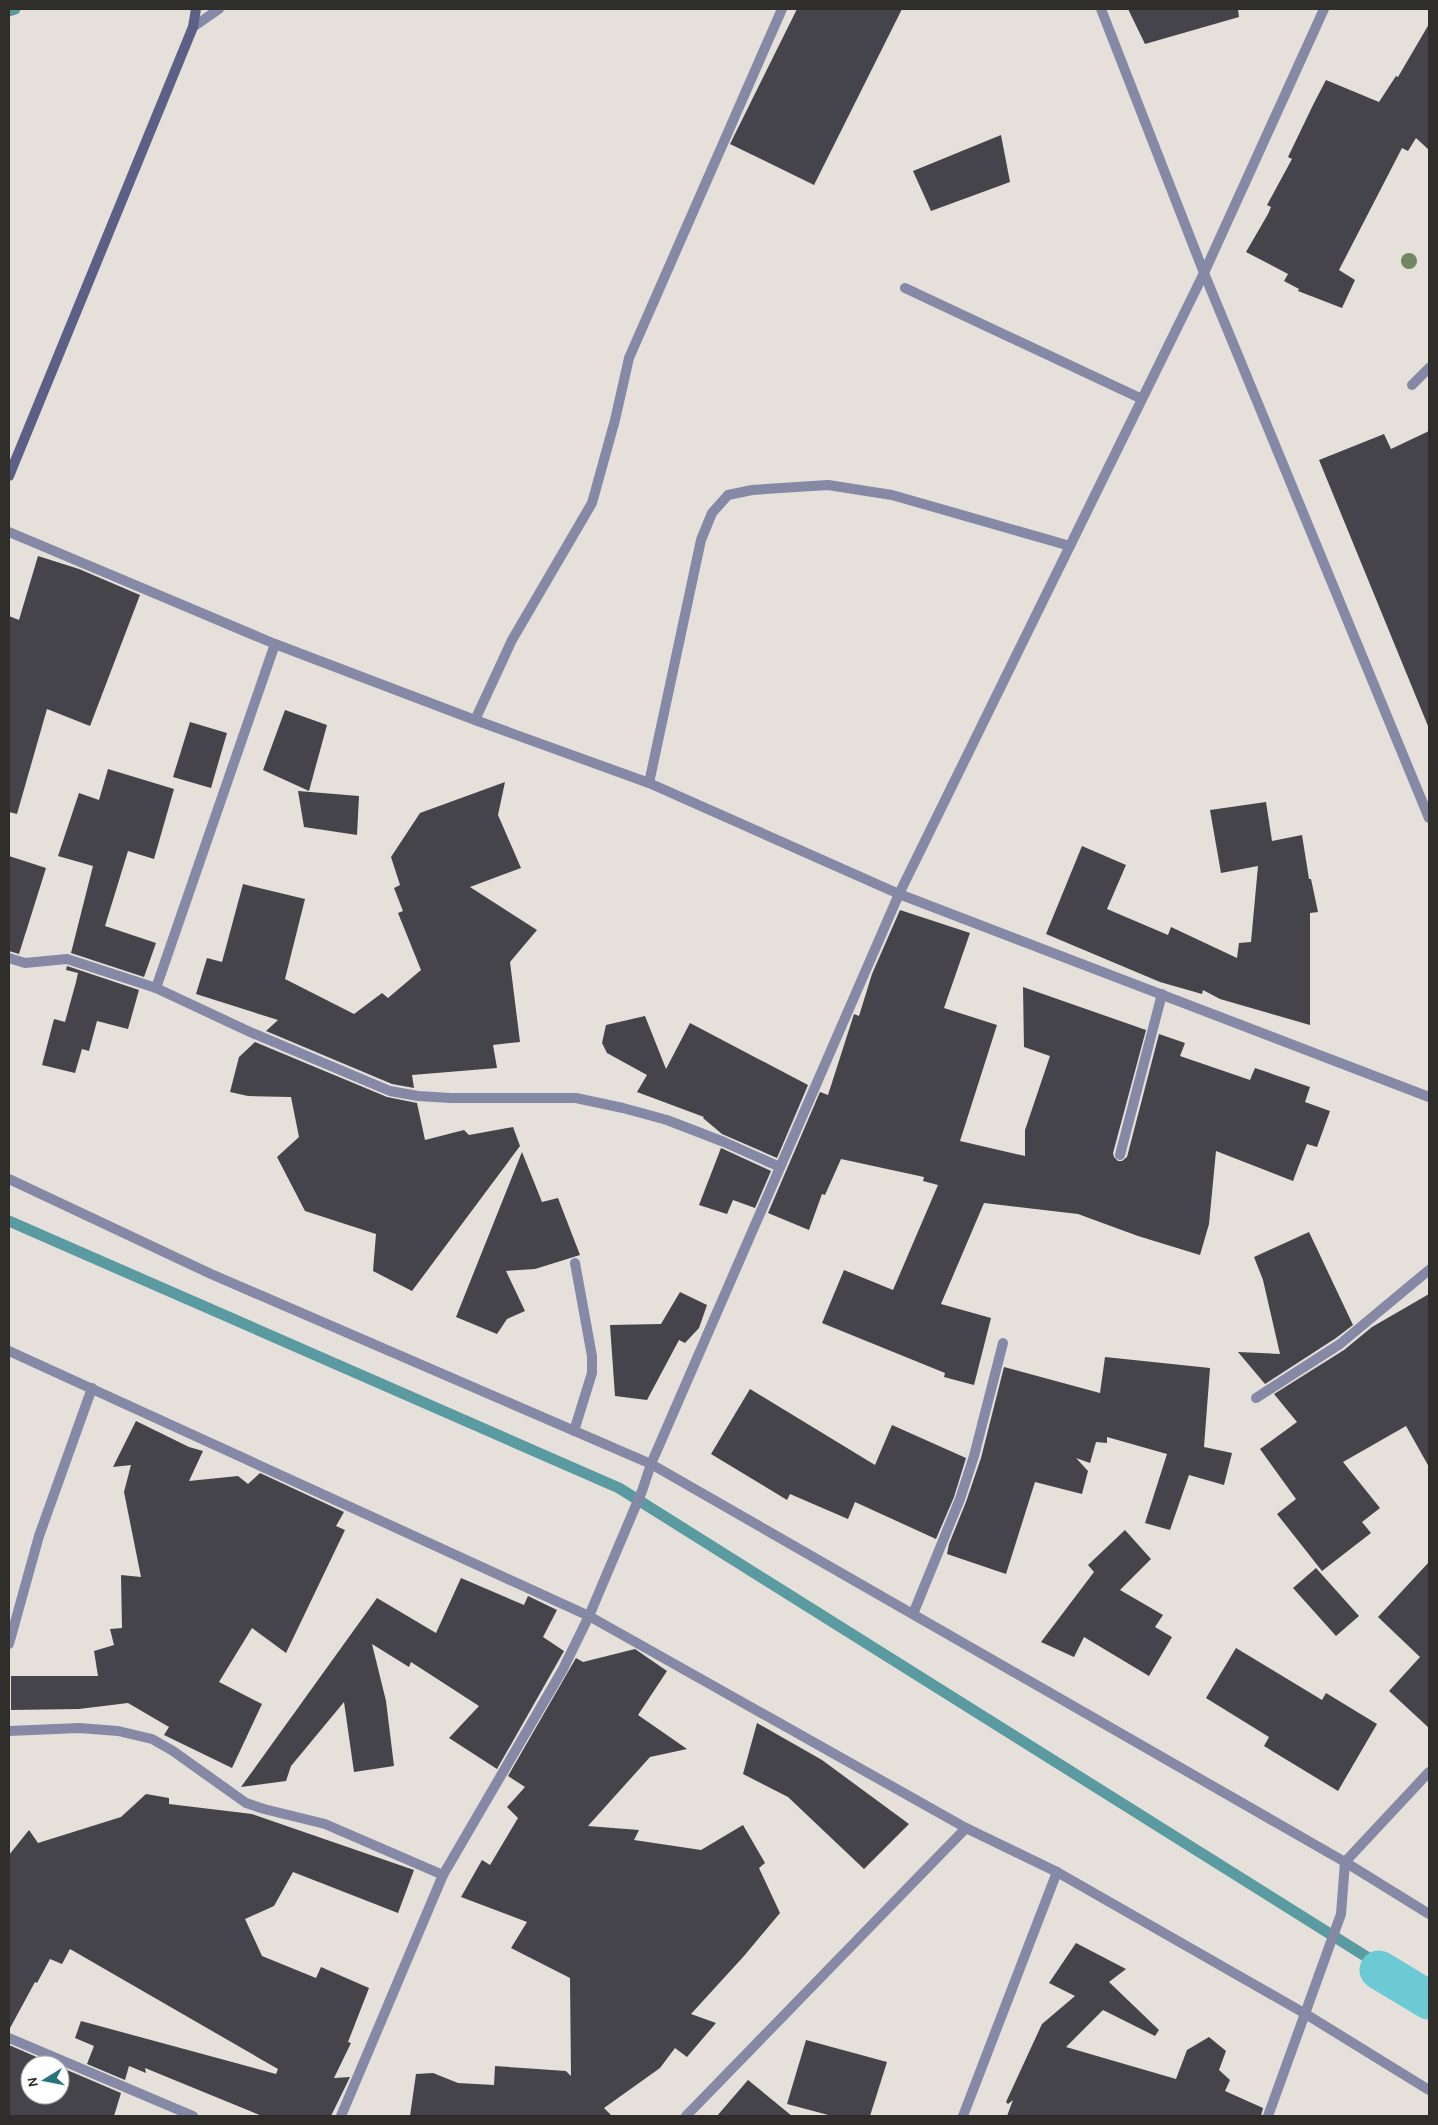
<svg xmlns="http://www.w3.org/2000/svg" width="1438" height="2125" viewBox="0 0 1438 2125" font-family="Karla,sans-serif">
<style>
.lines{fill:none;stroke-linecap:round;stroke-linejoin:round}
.stream{stroke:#599ba1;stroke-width:11}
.canal{stroke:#6bcad4;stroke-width:39}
.building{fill:#45444a}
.lane{stroke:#8689a5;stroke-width:10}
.street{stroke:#8689a5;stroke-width:10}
.secondary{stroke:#5c5f86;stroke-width:10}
.tree{fill:#738662}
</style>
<rect width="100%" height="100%" fill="#e5e0d9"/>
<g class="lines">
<g class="stream">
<polyline points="9,11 15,9"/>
<polyline points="9,1221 619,1488 1429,1996"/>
</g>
<polyline class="canal" points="1379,1970 1429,2000"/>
</g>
<g class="building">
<polygon points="797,9 902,9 814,185 730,144"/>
<polygon points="1128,9 1238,9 1239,17 1145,44"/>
<polygon points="1429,24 1429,150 1416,138 1408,151 1402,148 1339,270 1355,280 1342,308 1298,291 1299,289 1284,281 1288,274 1246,252 1268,214 1271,207 1267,205 1292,159 1288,157 1313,105 1326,80 1379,102 1396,76 1398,77"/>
<polygon points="1001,135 1010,182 931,211 913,171"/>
<polygon points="1429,431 1429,725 1428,726 1319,460 1384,434 1391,449"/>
<polygon points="38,556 79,569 140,595 90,726 47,709 17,814 9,812 9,616 19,620"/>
<polygon points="285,710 327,725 309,791 263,770"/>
<polygon points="190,722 227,733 211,788 173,777"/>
<polygon points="108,769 174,789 154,859 128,851 105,926 156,943 144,977 71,953 93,866 58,856 79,793 99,800"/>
<polygon points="505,782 498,815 521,868 470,887 537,930 510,962 520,1042 493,1045 497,1068 412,1075 414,1088 392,1084 266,1031 278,1020 196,994 207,958 222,962 243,884 305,899 285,979 354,1014 382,993 388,998 421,970 398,913 403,911 394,888 400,885 391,857 420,813"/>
<polygon points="298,791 359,796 357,835 304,827"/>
<polygon points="1266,802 1272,841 1302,835 1309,879 1311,879 1318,912 1310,913 1310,1025 1220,999 1203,990 1202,994 1160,982 1046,934 1082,846 1126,865 1107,909 1168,935 1171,927 1237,958 1239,943 1251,942 1258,866 1221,873 1210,810"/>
<polygon points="9,856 46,868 19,954 9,951"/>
<polygon points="900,910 970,933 944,1008 997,1025 960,1141 1025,1156 1025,1130 1050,1056 1024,1047 1023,987 1146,1030 1113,1153 1114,1157 1118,1161 1122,1161 1127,1157 1159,1034 1185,1043 1180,1056 1250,1080 1255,1068 1310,1087 1305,1102 1330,1111 1317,1147 1307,1144 1293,1181 1216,1151 1209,1224 1200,1255 1138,1236 1078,1214 984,1203 941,1304 991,1318 974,1385 944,1377 945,1373 822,1323 844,1270 893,1290 938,1185 923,1181 924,1177 841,1159 825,1195 822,1194 809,1230 768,1213 820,1092 828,1095 854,1014 859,1016 872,974"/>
<polygon points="67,966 139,990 128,1029 97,1021 89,1051 82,1049 75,1073 42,1065 54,1019 65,1022 76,982 78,973 66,970"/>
<polygon points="645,1016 666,1069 690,1023 808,1085 777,1158 722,1134 703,1118 704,1117 637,1092 647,1075 607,1053 602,1043 606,1025"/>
<polygon points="255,1042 387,1097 417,1103 425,1140 464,1130 469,1135 513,1127 520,1146 412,1291 373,1271 376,1234 305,1211 277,1157 299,1137 291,1097 248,1096 230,1092 239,1057"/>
<polygon points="721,1148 771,1171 755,1208 733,1200 727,1214 699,1205"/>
<polygon points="522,1152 542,1202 558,1198 580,1255 535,1269 506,1271 525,1311 507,1319 497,1334 456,1317"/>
<polygon points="1309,1232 1353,1325 1336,1338 1265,1384 1238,1352 1280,1354 1263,1280 1254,1257"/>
<polygon points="680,1292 707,1305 699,1328 685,1343 679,1340 647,1400 615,1396 610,1325 661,1324"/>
<polygon points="1429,1294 1429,1467 1406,1426 1343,1462 1380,1508 1362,1522 1371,1533 1322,1571 1277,1514 1296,1499 1260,1449 1297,1422 1274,1394 1344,1350 1372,1327"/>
<polygon points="1105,1357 1210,1368 1204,1447 1232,1453 1224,1485 1189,1475 1170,1530 1145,1523 1167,1454 1107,1437 1107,1443 1096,1442 1090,1463 1076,1458 1088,1471 1082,1494 1035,1482 1006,1574 947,1554 949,1544 966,1502 981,1458 1004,1367 1100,1393"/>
<polygon points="750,1389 875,1465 892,1425 966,1458 954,1497 936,1539 855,1502 848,1519 790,1494 787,1500 711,1454"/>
<polygon points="136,1421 189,1447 203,1451 189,1481 238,1476 248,1484 260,1473 344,1512 336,1526 345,1530 286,1653 252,1628 219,1682 262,1704 232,1768 164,1735 169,1727 128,1703 79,1709 11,1710 11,1676 98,1676 94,1651 114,1645 110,1629 122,1628 121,1575 141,1577 124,1492 131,1465 113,1467"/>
<polygon points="1125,1530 1151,1559 1120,1590 1163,1615 1155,1627 1172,1637 1149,1676 1084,1637 1074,1657 1041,1642 1094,1572 1088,1565"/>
<polygon points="1429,1562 1429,1728 1389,1691 1420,1657 1378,1617"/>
<polygon points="1316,1568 1359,1616 1336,1636 1293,1588"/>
<polygon points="461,1578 524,1605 528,1596 557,1610 543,1637 564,1651 497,1769 449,1738 479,1706 411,1662 409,1667 372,1644 386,1701 394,1766 354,1772 344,1702 291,1766 286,1781 241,1787 377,1598 436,1633"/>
<polygon points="1236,1648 1322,1700 1326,1693 1377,1724 1338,1791 1264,1746 1269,1737 1206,1698"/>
<polygon points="635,1649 667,1671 638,1715 687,1749 650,1757 588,1826 639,1830 634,1840 701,1850 743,1825 765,1863 759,1868 780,1913 744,1956 691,2014 716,2023 687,2057 675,2048 660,2068 604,2108 612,2116 410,2116 416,2074 433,2073 458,2083 494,2085 495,2066 566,2071 571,2076 570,1978 511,1948 527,1922 461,1897 482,1860 490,1865 518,1818 507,1807 525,1787 508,1776 576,1658 583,1662"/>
<polygon points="757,1723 822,1760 909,1824 864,1869 788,1797 743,1774"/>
<polygon points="146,1794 169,1798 169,1804 252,1814 414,1870 398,1913 293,1872 274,1906 245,1919 262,1956 316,1978 321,1967 369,1988 348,2042 351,2043 334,2078 350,2077 331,2116 262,2116 145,2068 146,2073 129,2066 125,2080 87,2064 94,2046 75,2038 81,2021 276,2074 278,2069 70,1949 62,1964 50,1959 37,1983 35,1982 9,2030 9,1855 29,1830 38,1843 121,1817"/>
<polygon points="1076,1943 1126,1969 1109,1982 1159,2030 1155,2036 1103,2010 1066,2047 1176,2079 1187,2050 1209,2037 1226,2051 1219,2070 1230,2080 1225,2091 1263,2108 1261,2116 1007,2116 1013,2100 1008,2104 1006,2102 1042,2024 1075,1996 1049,1983"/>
<polygon points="806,2040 887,2062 870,2116 832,2116 787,2104"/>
<polygon points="9,2045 55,2065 30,2065 30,2095 60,2095 60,2067 121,2093 114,2116 9,2116"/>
<polygon points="748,2080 792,2116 717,2116"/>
</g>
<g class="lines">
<polyline class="lane" points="1412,385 1429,368"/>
<g class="street">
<polyline points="1101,9 1204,273 1429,818"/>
<polyline points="193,27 219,9"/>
<polyline points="905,288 1142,399"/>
<polyline points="9,532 275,644 475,720 649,783 899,894 1429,1097"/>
<polyline points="475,720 512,640 592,503 615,420 629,358 782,9"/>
<polyline points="649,783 701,540 712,513 728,495 752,490 828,485 892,495 1070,546"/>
<polyline points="9,958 25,963 67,959 156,988 250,1032 390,1091 418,1096 450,1098 576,1098 623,1108 667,1120 724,1142 780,1167"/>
<polyline points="156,988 275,644"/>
<polyline points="1120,1155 1162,994"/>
<polyline points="9,1179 211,1274 651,1464 1345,1862 1429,1914"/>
<polyline points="9,1351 589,1616 966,1828 1057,1872 1304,2013 1429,2090"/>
<polyline points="1256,1398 1340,1344 1429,1270"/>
<polyline points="574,1431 592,1373 592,1356 575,1263"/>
<polyline points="913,1614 960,1499 974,1456 1003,1343"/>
<polyline points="9,1644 39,1536 92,1388"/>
<polyline points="9,1731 79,1728 118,1731 152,1739 173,1751 246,1803 264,1809 325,1824 443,1875"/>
<polyline points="9,2038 193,2116"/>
<polyline points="341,2116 443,1875 563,1669 589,1616 642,1491 651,1464 899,894 1204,273 1324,9"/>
<polyline points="686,2116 966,1828"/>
<polyline points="963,2116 1057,1872"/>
<polyline points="1268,2116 1341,1914 1345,1862 1429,1772"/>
</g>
<polyline class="secondary" points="9,476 193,27 196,9"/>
</g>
<circle class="tree" cx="1409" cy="261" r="8"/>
<rect width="1438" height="2125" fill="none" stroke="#302e2b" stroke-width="20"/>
<g transform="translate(45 2080) rotate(260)"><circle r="24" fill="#ffffff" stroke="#acabaa"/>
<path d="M0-4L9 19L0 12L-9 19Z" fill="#29737a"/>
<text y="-8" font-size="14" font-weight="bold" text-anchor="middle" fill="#302e2b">N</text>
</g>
</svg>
